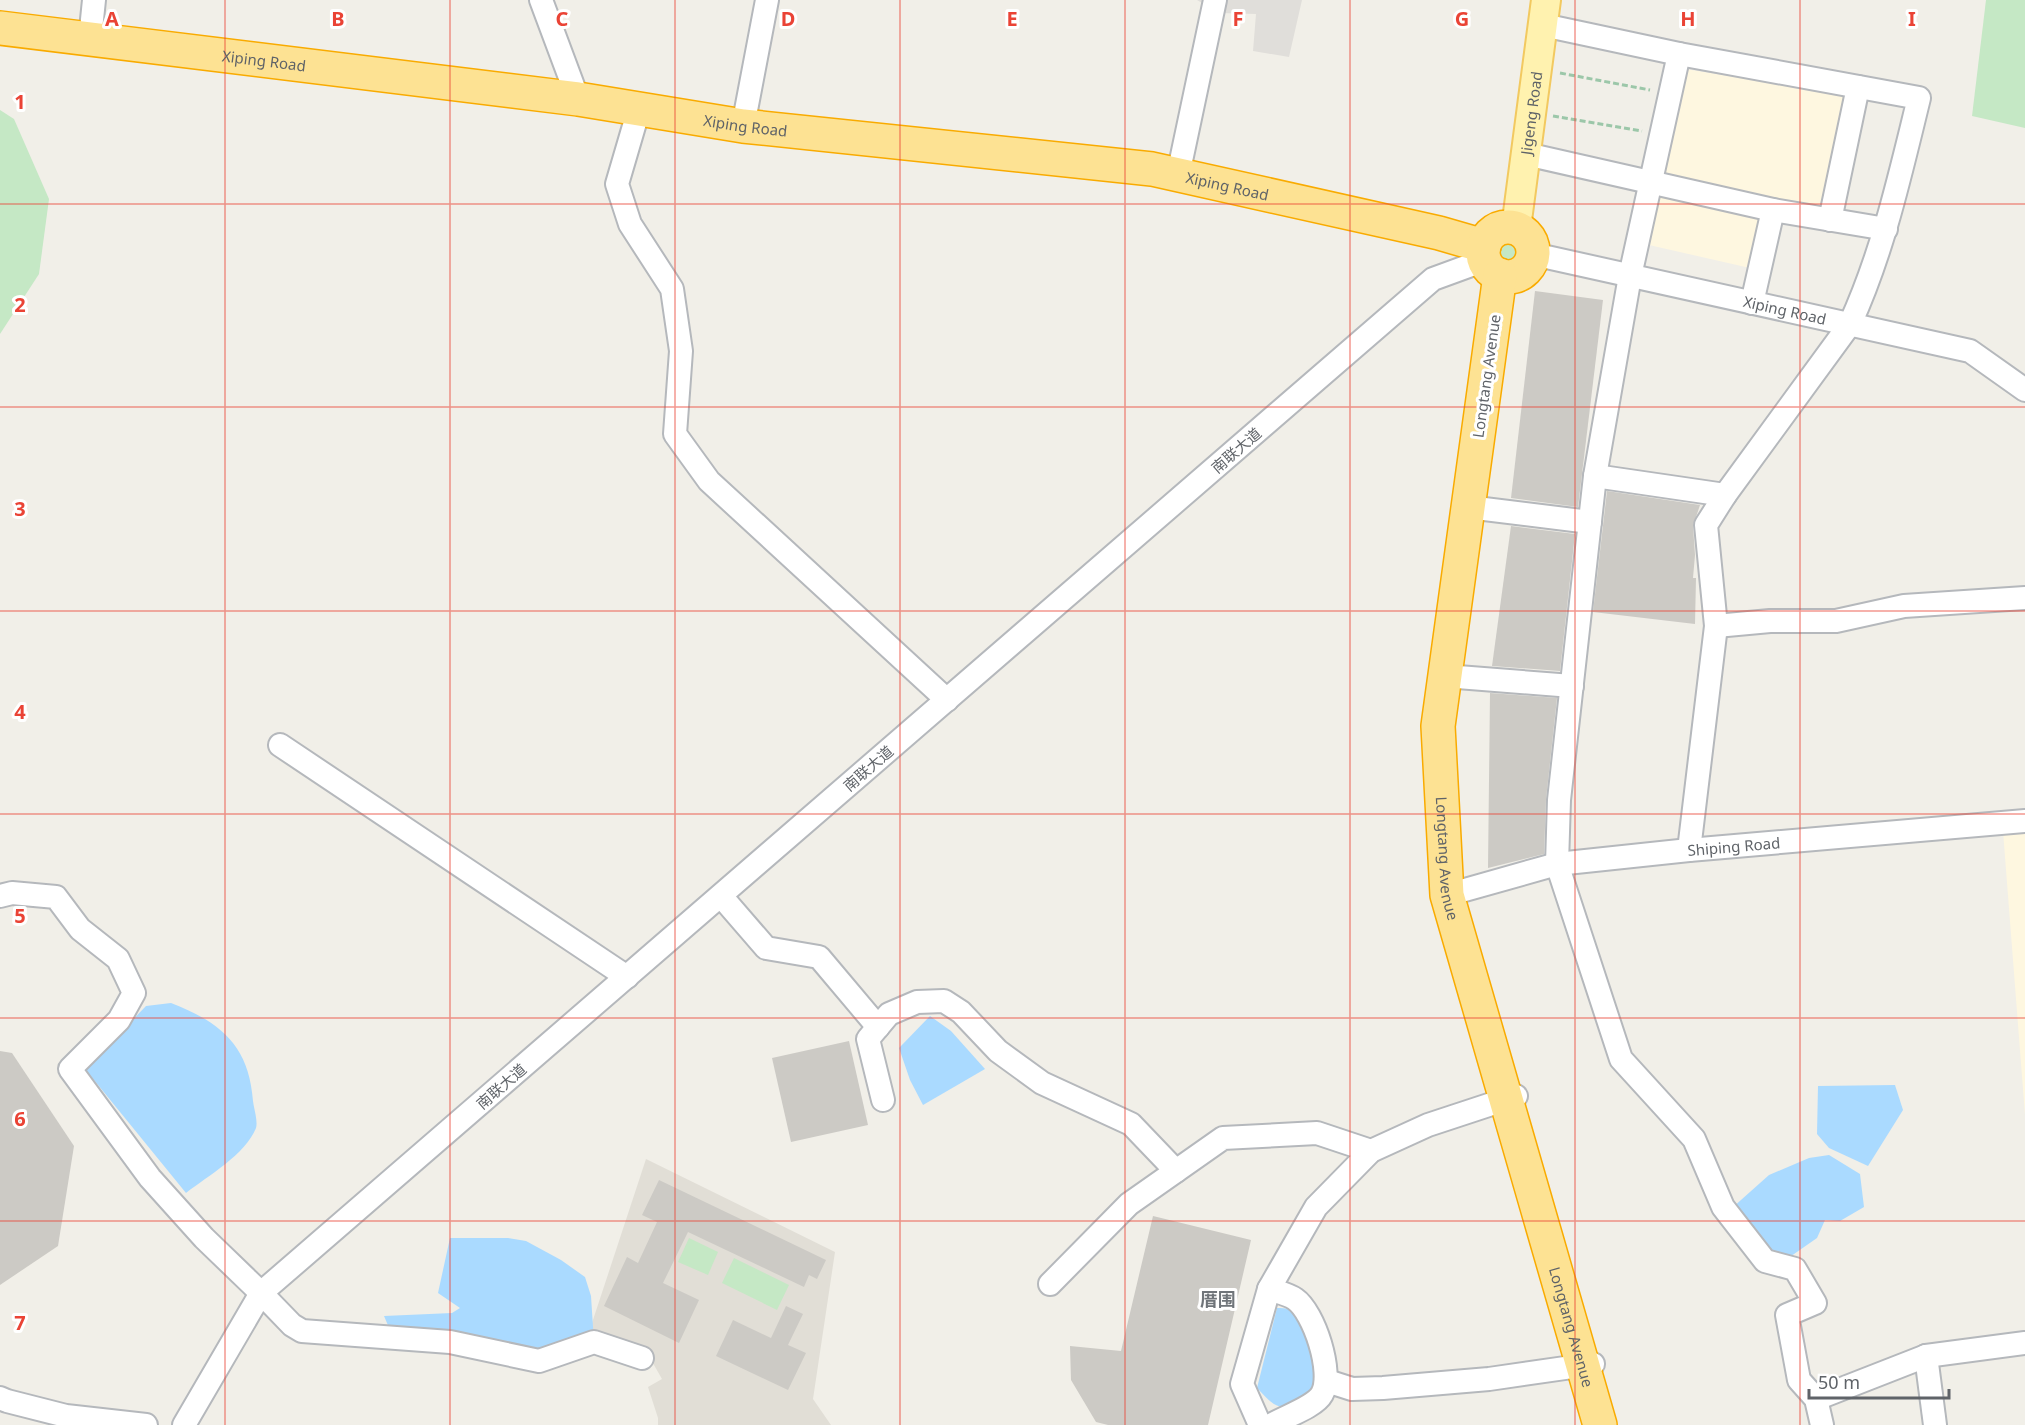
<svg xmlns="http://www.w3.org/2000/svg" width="2025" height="1425" viewBox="0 0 2025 1425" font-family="'Noto Sans','Noto Sans SC',sans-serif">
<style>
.commercial{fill:#fef7e0}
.industrial{fill:#e0deda}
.education{fill:#e1ded6}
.green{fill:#c5e8c5}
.water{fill:#aadaff}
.building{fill:#cccac5}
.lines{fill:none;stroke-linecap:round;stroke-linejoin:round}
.minor-casing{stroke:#b5b8bc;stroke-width:26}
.major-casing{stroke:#f2c960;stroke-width:32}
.highway-casing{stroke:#f9ab00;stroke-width:36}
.path{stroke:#9cc7a9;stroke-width:3;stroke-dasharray:6 3;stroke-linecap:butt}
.minor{stroke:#fff;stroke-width:22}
.major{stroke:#fff2af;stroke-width:28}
.highway{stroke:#fde293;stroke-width:33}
.grid{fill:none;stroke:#ea4335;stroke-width:1.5;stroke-opacity:0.55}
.labels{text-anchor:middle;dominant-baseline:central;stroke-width:6;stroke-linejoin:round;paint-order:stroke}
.street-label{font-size:15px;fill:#5f6368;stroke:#fff}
.quarter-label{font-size:18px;font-weight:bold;fill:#70757a;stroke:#fff}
.grid-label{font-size:20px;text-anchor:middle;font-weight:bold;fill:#ea4335;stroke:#fff;stroke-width:6;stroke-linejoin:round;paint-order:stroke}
</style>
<rect width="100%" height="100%" fill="#f1efe8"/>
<g class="commercial">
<polygon points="1685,69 1846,95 1822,216 1662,183"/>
<polygon points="1661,191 1762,213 1750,268 1649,245"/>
<polygon points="2025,829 2025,1115 2003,831"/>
</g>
<polygon class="industrial" points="1197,0 1302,0 1289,57 1253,51 1256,14 1219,13"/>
<polygon class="education" points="646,1159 835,1252 813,1399 831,1425 658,1425 658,1418 648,1387 662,1379 646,1351 590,1329"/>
<g class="green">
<polygon points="1986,0 2025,0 2025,128 1972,116"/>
<polygon points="0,110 14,119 49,199 39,274 0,334"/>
<path d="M1506,233C1511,235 1520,236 1524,240C1533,250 1524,264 1515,269L1498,266L1492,244L1500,234Z"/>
<polygon points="689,1238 718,1252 708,1275 678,1262"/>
<polygon points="734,1258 789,1285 777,1310 722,1283"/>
</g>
<g class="water">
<path d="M171,1003C220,1022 249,1045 253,1101C254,1109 258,1121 256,1128C245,1155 209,1175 186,1193L85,1069L146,1006Z"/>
<polygon points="930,1016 951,1031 985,1069 923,1105 910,1080 899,1048"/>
<polygon points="1895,1085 1903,1110 1868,1166 1829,1148 1817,1134 1818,1086"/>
<polygon points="1829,1155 1860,1174 1864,1207 1840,1221 1825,1220 1817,1238 1784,1261 1764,1247 1732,1208 1769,1175 1809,1158"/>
<polygon points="450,1238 508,1238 526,1241 561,1260 585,1277 591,1296 594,1342 536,1361 390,1330 384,1316 452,1313 460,1308 438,1293"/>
<path d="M1277,1308C1286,1308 1292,1309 1299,1314C1309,1323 1320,1378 1314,1391C1312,1395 1307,1397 1303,1400C1281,1415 1273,1405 1257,1388Z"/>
</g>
<g class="building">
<polygon points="1535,291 1603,300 1578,507 1511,498"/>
<polygon points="1607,491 1700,505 1693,526 1695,555 1693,578 1696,578 1695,624 1593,612"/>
<polygon points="1511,526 1575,534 1560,671 1492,666"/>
<polygon points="1490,693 1557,698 1546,799 1544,854 1488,868"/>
<polygon points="849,1041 868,1125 791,1142 772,1058"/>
<polygon points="0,1051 12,1053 74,1146 58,1246 0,1285"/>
<polygon points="659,1180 826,1260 817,1279 809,1275 804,1287 688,1232 663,1283 699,1300 679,1343 604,1306 627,1257 638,1263 657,1222 642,1215"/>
<polygon points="1153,1216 1251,1240 1208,1425 1108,1425 1096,1422 1071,1380 1070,1346 1121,1351"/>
<polygon points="786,1306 803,1314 788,1345 806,1353 788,1390 716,1356 733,1320 771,1338"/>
</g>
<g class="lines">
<defs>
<g id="minor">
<polyline points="541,0 578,99"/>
<path d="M1543,25L1679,54L1919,98C1900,175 1883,252 1850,324L1725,495L1706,525L1716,626L1689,850"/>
<polyline points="90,39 94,0"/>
<polyline points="1679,54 1630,276 1595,476 1559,800 1557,864 1621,1059 1694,1139 1723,1207 1765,1261 1795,1269 1815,1303 1787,1315 1799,1380 1816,1399 1822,1425"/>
<polyline points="639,109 617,184 630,224 672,289 681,351 675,434 709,481 947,700"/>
<polyline points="743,126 767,0"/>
<polyline points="1526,154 1773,210 1886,229"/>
<polyline points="1178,175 1215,0"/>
<polyline points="1830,220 1858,87"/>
<path id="s1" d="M1533,254L1970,351L2025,390"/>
<polyline points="1752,303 1773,210"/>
<polyline points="1595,476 1725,495"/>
<polyline points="1468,507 1590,522"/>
<polyline points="1716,626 1770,621 1836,621 1904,606 2025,598"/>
<polyline points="1445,676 1572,686"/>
<polyline points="280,745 627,977"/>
<path id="s2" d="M1447,895L1557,864L1689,850L2025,821"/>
<polyline points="0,896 12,893 56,897 80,929 118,959 134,993 119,1020 70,1069 150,1178 204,1238 261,1293 292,1325 302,1331 450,1342 539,1361 594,1342 642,1358"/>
<polyline points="721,896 766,948 819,957 878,1027"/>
<polyline points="883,1100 868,1039 889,1014 917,1002 944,1001 961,1012 998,1051 1042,1083 1131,1124 1176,1171"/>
<polyline points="1050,1284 1129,1204 1223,1138 1317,1133 1371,1151"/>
<path d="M1269,1289C1277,1292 1288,1294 1295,1299C1314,1312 1334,1373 1322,1394C1315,1407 1284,1417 1271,1425"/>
<polyline points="1926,1356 1935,1425"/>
<polyline points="1327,1381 1352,1389 1383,1388 1489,1379 1593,1364"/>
<polyline points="0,1398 7,1401 66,1416 146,1425"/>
<polyline points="1816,1399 1926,1356 2025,1343"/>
<polyline points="184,1425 261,1293 1433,279 1485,260"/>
<polyline points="1260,1425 1242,1384 1269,1289 1316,1207 1371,1151 1428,1125 1516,1096"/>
</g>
<g id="major">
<path id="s3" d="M1516,228L1546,0"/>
</g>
<g id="highway">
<path id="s4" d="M0,28L578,99L743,126L1152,169L1439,233L1484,246"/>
<circle cx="1508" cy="252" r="25"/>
<path id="s5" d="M1500,275L1438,726L1447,895L1600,1425"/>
</g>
</defs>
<use href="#minor" class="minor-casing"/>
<use href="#major" class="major-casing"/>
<use href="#highway" class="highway-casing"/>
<g class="path">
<polyline points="1560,73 1650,90"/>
<polyline points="1553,116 1642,131"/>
</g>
<use href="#minor" class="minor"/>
<use href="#major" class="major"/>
<use href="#highway" class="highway"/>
</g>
<path class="grid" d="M225,0V1425M450,0V1425M675,0V1425M900,0V1425M1125,0V1425M1350,0V1425M1575,0V1425M1800,0V1425M0,204H2025M0,407H2025M0,611H2025M0,814H2025M0,1018H2025M0,1221H2025"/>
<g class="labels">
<g class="street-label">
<text stroke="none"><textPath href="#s4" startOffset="266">Xiping Road</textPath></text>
<text stroke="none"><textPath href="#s3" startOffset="116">Jigeng Road</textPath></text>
<text stroke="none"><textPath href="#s4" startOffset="752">Xiping Road</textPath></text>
<text stroke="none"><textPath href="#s4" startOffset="1238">Xiping Road</textPath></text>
<text stroke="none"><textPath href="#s1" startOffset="258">Xiping Road</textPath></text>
<text transform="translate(1486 376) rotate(-82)">Longtang Avenue</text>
<text transform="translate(1236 450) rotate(-41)">南联大道</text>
<text transform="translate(868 768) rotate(-41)">南联大道</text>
<text stroke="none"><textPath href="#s2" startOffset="292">Shiping Road</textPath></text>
<text stroke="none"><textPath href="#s5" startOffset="588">Longtang Avenue</textPath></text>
<text transform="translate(501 1086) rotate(-41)">南联大道</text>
<text stroke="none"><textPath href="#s5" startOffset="1074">Longtang Avenue</textPath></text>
</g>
<g class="quarter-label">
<text x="1218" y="1299">厝围</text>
</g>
</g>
<g class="grid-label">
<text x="112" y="26">A</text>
<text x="338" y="26">B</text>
<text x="562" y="26">C</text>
<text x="788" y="26">D</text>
<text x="1012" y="26">E</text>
<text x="1238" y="26">F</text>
<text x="1462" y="26">G</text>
<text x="1688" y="26">H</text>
<text x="1912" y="26">I</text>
<text x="20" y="109">1</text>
<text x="20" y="312">2</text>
<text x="20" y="516">3</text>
<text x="20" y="719">4</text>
<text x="20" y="923">5</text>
<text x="20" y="1126">6</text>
<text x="20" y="1330">7</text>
</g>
<path d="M1809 1389v9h140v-9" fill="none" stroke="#5f6368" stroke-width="3"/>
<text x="1818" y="1389" font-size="18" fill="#5f6368" stroke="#ffffff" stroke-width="4.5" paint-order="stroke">50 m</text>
</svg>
